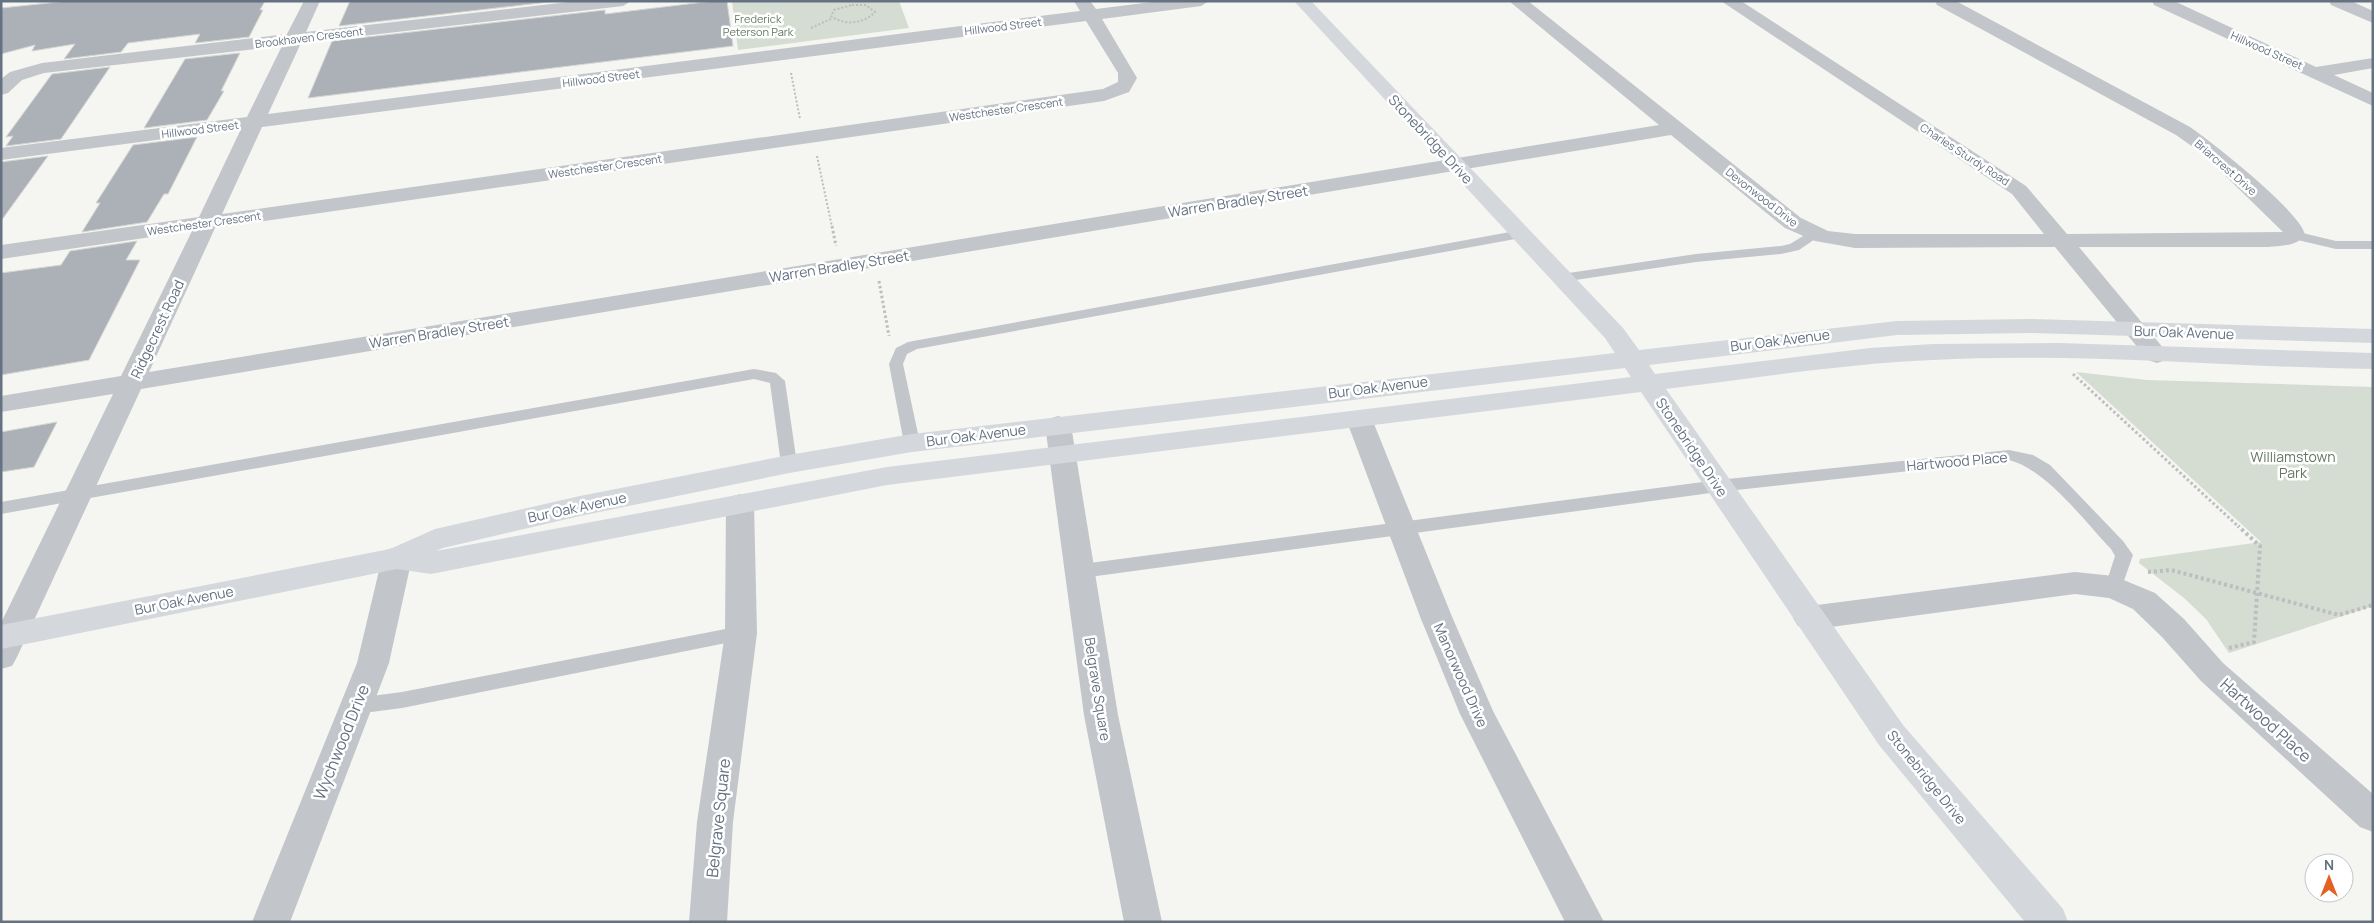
<svg xmlns="http://www.w3.org/2000/svg" width="2374" height="923" viewBox="0 0 2374 923" font-family="Manrope,sans-serif">
<style>
.green{fill:#d5dcd2}
.building{fill:#abb1b7;stroke:#d6d6d4}
.lines{fill:none;stroke-linecap:round;stroke-linejoin:round}
.path-far2{stroke:#bcbec0;stroke-width:2;stroke-dasharray:2 2;stroke-linecap:butt}
.path-far1{stroke:#bcbec0;stroke-width:3;stroke-dasharray:2.5 2.5;stroke-linecap:butt}
.path{stroke:#bcbec0;stroke-width:4;stroke-dasharray:3 3;stroke-linecap:butt}
.lane{fill:#c2c5c9;fill-rule:evenodd}
.street{fill:#c2c5c9;fill-rule:evenodd}
.secondary{fill:#d4d8dc;fill-rule:evenodd}
.labels{text-anchor:middle;dominant-baseline:central;stroke-width:5;stroke-linejoin:round;paint-order:stroke}
.far-park-label{font-size:11px;fill:#657962;stroke:#fff}
.far-street-label{font-size:11px;fill:#647282;stroke:#fff}
.street-label{font-size:14px;fill:#647282;stroke:#fff}
.park-label{font-size:14px;fill:#657962;stroke:#fff}
.near-street-label{font-size:16px;fill:#647282;stroke:#fff}
</style>
<rect width="100%" height="100%" fill="#f5f5f1"/>
<g class="green">
<polygon points="732,1 899,1 909,28 738,50"/>
<polygon points="2076,372 2147,380 2373,387 2373,606 2229,653 2206,619 2184,598 2139,563 2140,559 2261,542"/>
</g>
<g class="building">
<polygon points="68,1 265,1 260,10 263,10 249,37 195,43 200,34 128,43 121,52 64,59 75,44 32,51 35,45 1,54 1,8"/>
<polygon points="350,1 558,1 339,26"/>
<polygon points="713,1 727,1 733,46 308,98 332,41 605,10 605,14"/>
<polygon points="240,53 221,91 224,91 207,120 144,128 185,59"/>
<polygon points="110,67 61,139 6,146 13,136 6,137 52,74"/>
<polygon points="197,137 168,194 164,194 147,222 82,232 100,203 96,203 133,145"/>
<polygon points="48,156 1,221 1,162"/>
<polygon points="137,241 126,260 140,260 89,360 1,375 1,273 61,265 70,251"/>
<polygon points="57,422 34,467 1,472 1,432"/>
</g>
<g class="lines">
<g class="path-far2">
<path d="M852,5H866L875,12C864,24 844,26 831,16L834,10Z"/>
<polyline points="811,28 833,18"/>
<polyline points="791,73 800,119"/>
<polyline points="817,156 832,227"/>
</g>
<g class="path-far1">
<polyline points="832,226 836,246"/>
<polyline points="879,281 889,336"/>
<polyline points="2073,374 2239,527"/>
</g>
<g class="path">
<polyline points="2148,572 2171,570 2339,615 2373,605"/>
<polyline points="2229,648 2254,642 2260,546 2238,526"/>
</g>
<g class="lane">
<polygon points="1521,230 1528,234 1526,237 917,349 907,354 903,364 920,443 918,447 906,447 904,443 889,364 896,348 908,342"/>
<polygon points="1813,230 1820,234 1818,237 1799,250 1781,254 1696,262 1562,282 1555,278 1562,274 1696,254 1781,246 1790,244"/>
<polygon points="2294,231 2336,241 2373,241 2373,249 2336,249 2289,238 2287,235 2289,232"/>
<polygon points="754,369 776,373 785,381 797,464 795,468 783,468 781,464 770,383 754,379 1,514 1,502"/>
<path d="M2009,450L2033,455L2050,465L2123,541L2133,555L2120,592L2114,594L2108,592L2105,587L2115,556L2111,549C2085,522 2046,469 2009,460L1718,492L1082,578L1076,576L1073,571L1076,566L1082,564L1718,480Z"/>
<polygon points="741,626 748,628 750,633 748,638 741,640 402,708 356,714 349,712 346,706 349,700 356,698 402,692"/>
</g>
<g class="street">
<path d="M304,1H320L306,32L577,1H631L623,6L301,43L268,114L1080,11L1074,1H1090L1096,9L1160,1H1209L1201,6L1102,19L1137,78L1129,92L1104,101L215,228L149,372L1659,125L1509,1H1528L1801,218L1828,231L1855,234H2044L2012,194L1721,1H1741L2026,186L2067,234L2283,232L2203,154L2176,135L1937,5L1935,1H1956L2190,127C2212,142 2302,213 2305,235C2297,246 2281,246 2268,247H2079L2169,355L2166,360L2157,363L2148,360L2055,247L1855,248L1815,241L1785,228L1671,135L141,389L17,657L12,666L1,669V623L113,394L1,412V396L121,376L192,231L1,259V245L199,217L241,129L1,160V148L247,117L282,46L44,73L22,80L8,93L1,95V79L10,72L42,63L287,34ZM1086,21L1118,73V82L1103,89L222,214L262,127Z"/>
<polygon points="2152,1 2174,1 2316,67 2373,58 2373,68 2334,75 2373,93 2373,106 2154,5"/>
<polygon points="2329,1 2351,1 2373,11 2373,23 2331,5"/>
<polygon points="1359,410 1368,413 1372,419 1453,619 1493,711 1604,922 1565,922 1460,714 1421,619 1346,419 1350,413"/>
<polygon points="1058,416 1067,419 1071,425 1118,715 1162,922 1124,922 1084,715 1045,425 1049,419"/>
<polygon points="740,494 750,497 754,504 757,633 733,822 727,922 689,922 697,822 725,633 726,504 730,497"/>
<polygon points="397,547 408,550 412,558 389,663 290,922 252,922 357,663 382,558 386,550"/>
<polygon points="2075,572 2114,576 2155,593 2184,619 2223,663 2373,794 2373,832 2360,827 2201,681 2162,637 2133,609 2109,598 2075,594 1809,630 1798,626 1793,618 1798,610 1809,606"/>
</g>
<path class="secondary" d="M1294,1H1311L1623,328L1639,350L1897,321L2031,319L2373,329V343L2031,333L1897,335L1649,365L1655,374L1870,348L1933,344L2058,343L2373,353V369C2226,367 2079,352 1932,360C1843,364 1754,378 1666,389L1903,725L2063,909L2068,922H2025L1879,745L1641,392L887,485L431,574L397,569L1,649V625L390,549L435,529L580,496L789,455L912,434L1615,353L1605,338ZM1625,368L1631,377L887,467L436,551L443,548L580,516L789,473L912,452Z"/>
</g>
<g class="labels">
<g class="far-park-label">
<text x="758" y="18">Frederick<tspan x="758" dy="13">Peterson Park</tspan></text>
</g>
<g class="far-street-label">
<text transform="translate(1003 26) rotate(-7)">Hillwood Street</text>
<text transform="translate(309 37) rotate(-7)">Brookhaven Crescent</text>
<text transform="translate(2267 50) rotate(24)">Hillwood Street</text>
<text transform="translate(601 78) rotate(-7)">Hillwood Street</text>
<text transform="translate(1006 109) rotate(-8)">Westchester Crescent</text>
<text transform="translate(200 129) rotate(-7)">Hillwood Street</text>
<text transform="translate(1965 154) rotate(33)">Charles Sturdy Road</text>
<text transform="translate(605 166) rotate(-8)">Westchester Crescent</text>
<text transform="translate(2226 167) rotate(41)">Briarcrest Drive</text>
<text transform="translate(1762 197) rotate(38)">Devonwood Drive</text>
<text transform="translate(204 223) rotate(-8)">Westchester Crescent</text>
</g>
<g class="street-label">
<text transform="translate(1431 139) rotate(47)">Stonebridge Drive</text>
<text transform="translate(1238 201) rotate(-9)">Warren Bradley Street</text>
<text transform="translate(839 266) rotate(-9)">Warren Bradley Street</text>
<text transform="translate(157 329) rotate(-65)">Ridgecrest Road</text>
<text transform="translate(439 332) rotate(-9)">Warren Bradley Street</text>
<text transform="translate(2184 332) rotate(2)">Bur Oak Avenue</text>
<text transform="translate(1780 340) rotate(-7)">Bur Oak Avenue</text>
<text transform="translate(1378 387) rotate(-7)">Bur Oak Avenue</text>
<text transform="translate(976 435) rotate(-7)">Bur Oak Avenue</text>
<text transform="translate(1692 447) rotate(56)">Stonebridge Drive</text>
<text transform="translate(1957 461) rotate(-5)">Hartwood Place</text>
<text transform="translate(577 507) rotate(-12)">Bur Oak Avenue</text>
<text transform="translate(184 600) rotate(-11)">Bur Oak Avenue</text>
<text transform="translate(1461 675) rotate(66)">Manorwood Drive</text>
<text transform="translate(1098 689) rotate(81)">Belgrave Square</text>
<text transform="translate(1927 777) rotate(51)">Stonebridge Drive</text>
</g>
<g class="park-label">
<text x="2293" y="456">Williamstown<tspan x="2293" dy="16">Park</tspan></text>
</g>
<g class="near-street-label">
<text transform="translate(2266 720) rotate(42)">Hartwood Place</text>
<text transform="translate(341 742) rotate(-68)">Wychwood Drive</text>
<text transform="translate(718 818) rotate(-84)">Belgrave Square</text>
</g>
</g>
<rect width="2374" height="923" fill="none" stroke="#647282" stroke-width="5"/>
<g transform="translate(2329 878)"><circle r="24" fill="#ffffff" stroke="#c1c7cd"/>
<path d="M0-4L9 19L0 12L-9 19Z" fill="#e46122"/>
<text y="-8" font-size="14" font-weight="bold" text-anchor="middle" fill="#647282">N</text>
</g>
</svg>
